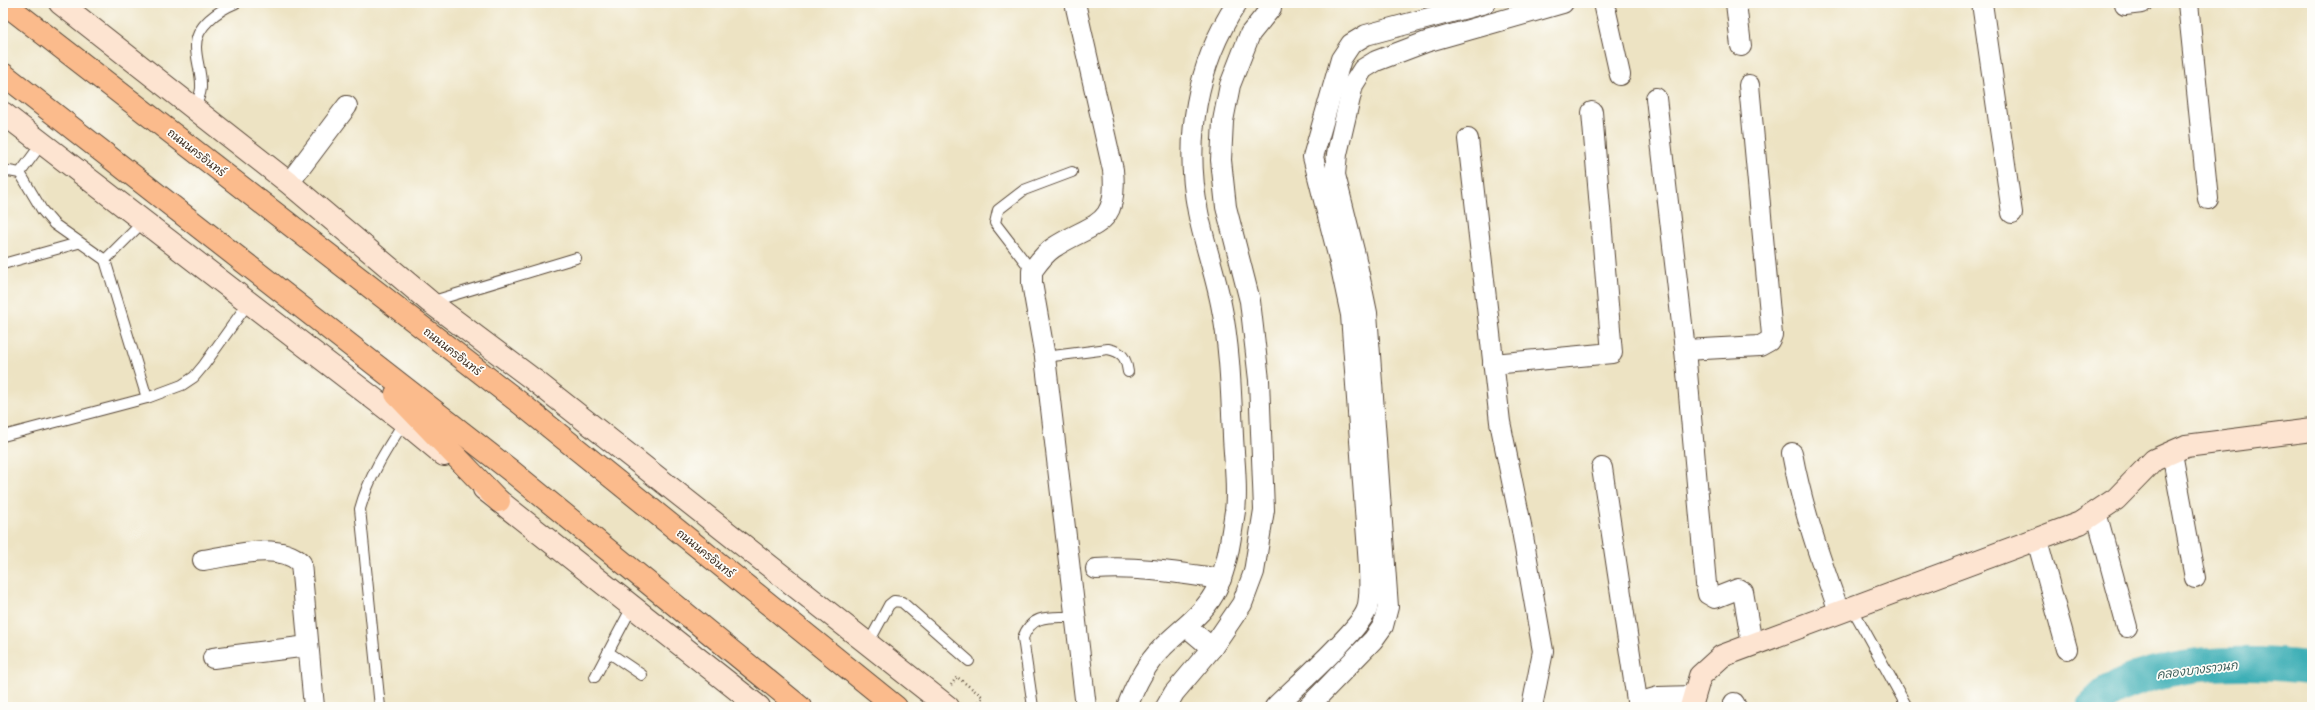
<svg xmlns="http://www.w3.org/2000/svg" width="2315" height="710" viewBox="0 0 2315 710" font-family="'Playpen Sans','Playpen Sans Thai',sans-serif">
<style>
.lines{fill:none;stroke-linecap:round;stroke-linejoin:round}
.river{stroke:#3eafb6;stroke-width:33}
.lane-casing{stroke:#564637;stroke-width:12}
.street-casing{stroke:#564637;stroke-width:22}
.secondary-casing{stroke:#564637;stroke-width:24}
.primary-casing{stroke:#564637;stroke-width:24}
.path{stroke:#564637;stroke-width:2.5;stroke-dasharray:1 3;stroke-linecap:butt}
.lane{stroke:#fff;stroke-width:10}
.street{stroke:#fff;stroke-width:20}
.secondary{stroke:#fde4d1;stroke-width:22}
.primary{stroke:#fbbb8c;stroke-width:22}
.labels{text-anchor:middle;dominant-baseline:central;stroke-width:3.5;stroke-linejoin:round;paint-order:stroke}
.street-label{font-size:11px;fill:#3b2a1e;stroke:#fdfcf7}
.water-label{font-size:12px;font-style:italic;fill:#3c5f5b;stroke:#fdfcf7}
</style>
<rect width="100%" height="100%" fill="#fdfcf7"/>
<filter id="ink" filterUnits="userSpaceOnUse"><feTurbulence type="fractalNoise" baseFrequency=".025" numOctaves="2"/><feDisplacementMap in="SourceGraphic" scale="8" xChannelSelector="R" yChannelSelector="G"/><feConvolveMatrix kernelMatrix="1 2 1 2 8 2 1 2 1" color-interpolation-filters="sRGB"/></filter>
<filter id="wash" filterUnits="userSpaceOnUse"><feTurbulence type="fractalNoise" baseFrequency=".012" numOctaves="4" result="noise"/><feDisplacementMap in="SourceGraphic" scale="16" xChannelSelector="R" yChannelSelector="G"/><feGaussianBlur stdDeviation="0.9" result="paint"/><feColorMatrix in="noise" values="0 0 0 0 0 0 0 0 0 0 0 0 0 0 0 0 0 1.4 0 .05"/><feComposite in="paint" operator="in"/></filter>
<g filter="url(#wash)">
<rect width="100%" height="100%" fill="#ede3c3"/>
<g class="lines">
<path class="river" d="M2092,707C2098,702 2104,694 2110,691C2169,660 2248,660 2312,668"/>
</g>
</g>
<g filter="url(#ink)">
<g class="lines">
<defs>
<g id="lane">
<path d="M195,108C198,100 202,92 201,84C201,72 196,59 196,47C195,26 219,10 236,3"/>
<polyline points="3,170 20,173 42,143"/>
<polyline points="20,173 42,210 54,224 105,260"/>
<polyline points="144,221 105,260 147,398"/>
<polyline points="3,264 78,243"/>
<polyline points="1032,271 995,223 998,210 1024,190 1072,172"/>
<polyline points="430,302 576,258"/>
<path d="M1045,357L1108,349C1123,352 1126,358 1128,372"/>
<polyline points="3,436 147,398 182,385 194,377 204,365 249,302"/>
<polyline points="1851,606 1907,707"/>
<polyline points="868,644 889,605 894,601 902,602 969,661"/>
<polyline points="608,652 642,675"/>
<polyline points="595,677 632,607"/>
<path d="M380,707L360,509C369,476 386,450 404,422"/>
<path d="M1033,707L1023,638C1032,612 1053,618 1076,617"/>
</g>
<g id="street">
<path d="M1075,3L1113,170C1119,229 1092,222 1053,248C1044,254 1038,263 1032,271V283L1045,357L1086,707"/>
<polyline points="1604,3 1620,75"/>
<polyline points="1736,3 1741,46"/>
<polyline points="1982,3 2012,213"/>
<polyline points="2188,3 2208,199"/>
<polyline points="2125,5 2142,3"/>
<polyline points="1656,98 1685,350 1706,584 1708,594 1715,598 1738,589 1743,592 1752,644"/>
<polyline points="1468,139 1500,422 1521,525 1543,651 1532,707"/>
<polyline points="289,183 347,106"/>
<polyline points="1685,350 1760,346 1769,341 1772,335 1749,85"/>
<polyline points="1493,364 1612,353 1592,112"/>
<path d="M1792,453C1802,507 1820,559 1839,611"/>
<polyline points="2172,453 2195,578"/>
<polyline points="1602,468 1638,707"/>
<polyline points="2096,512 2127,627"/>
<polyline points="2037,540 2067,649"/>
<path d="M203,560C232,556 278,541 301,563L314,707"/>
<path d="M1096,569C1139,566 1179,573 1221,579"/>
<polyline points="1187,627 1212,648"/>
<polyline points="213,658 308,646"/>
<polyline points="1637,703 1658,697 1693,696"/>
<polyline points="1734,703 1736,707"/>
<path d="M1127,707C1135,686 1145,665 1161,649C1179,630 1206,613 1217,588C1228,564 1231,537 1235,511C1238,487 1234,460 1233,436C1231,392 1230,347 1221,304C1215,273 1204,243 1198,212C1184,140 1196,65 1237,3"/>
<polyline points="1166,707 1174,693 1212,648 1242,604 1254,572 1264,510 1259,380 1250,301 1226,207 1221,160 1223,121 1230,85 1250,34 1271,8"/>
<path d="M1275,707C1293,689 1361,629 1367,609C1371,595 1369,580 1369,566L1351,315L1339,259L1313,157L1341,59L1351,44L1366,35L1485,3"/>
<polyline points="1308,707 1373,640 1383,626 1388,607 1367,313 1355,255 1335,175 1337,154 1353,85 1363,69 1376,61 1426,42 1563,3"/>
</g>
<g id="secondary">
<polyline points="60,3 289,183 430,302 534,380 948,707"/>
<polyline points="3,113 404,422 444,455"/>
<polyline points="484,489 759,707"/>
<polyline points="1691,707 1700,676 1722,656 2080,523 2116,499 2154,460 2186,446 2312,430"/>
</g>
<g id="primary">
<polyline points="4,3 520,403 896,707"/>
<polyline points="3,74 510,470 800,707"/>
<polyline points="396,394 499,501"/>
</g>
</defs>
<use href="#lane" class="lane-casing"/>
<use href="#street" class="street-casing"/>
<use href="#secondary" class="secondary-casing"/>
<use href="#primary" class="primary-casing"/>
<polyline class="path" points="951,685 957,677 983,697 975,707"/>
<use href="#lane" class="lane"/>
<use href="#street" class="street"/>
<use href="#secondary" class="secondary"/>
<use href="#primary" class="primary"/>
</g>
</g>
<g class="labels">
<g class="street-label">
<text transform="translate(197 152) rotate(38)">ถนนนครอินทร์</text>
<text transform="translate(453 351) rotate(38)">ถนนนครอินทร์</text>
<text transform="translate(706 553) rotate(39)">ถนนนครอินทร์</text>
</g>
<g class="water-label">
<text transform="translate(2197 669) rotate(-7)">คลองบางราวนก</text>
</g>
</g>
<rect width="2315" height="710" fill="none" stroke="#fdfcf7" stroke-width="16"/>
</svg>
